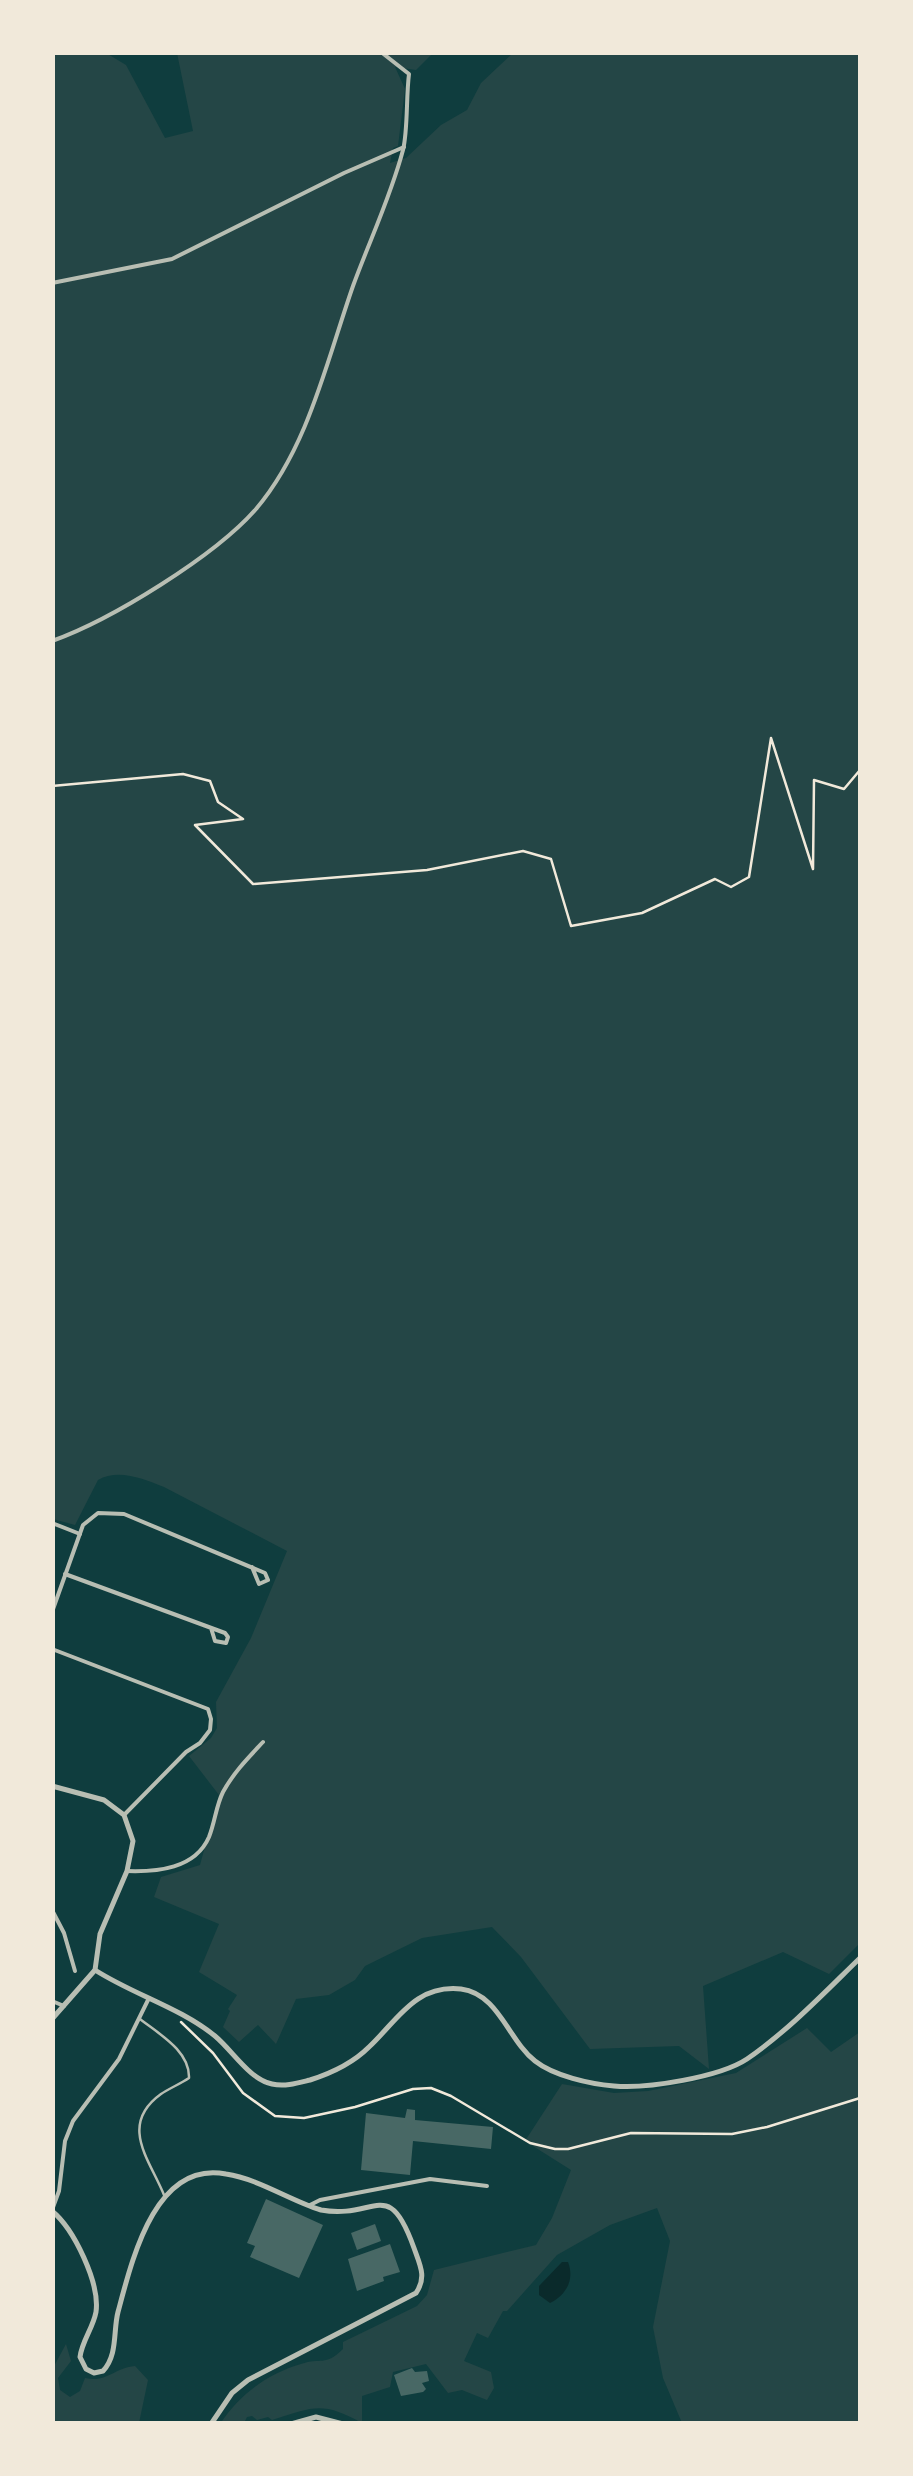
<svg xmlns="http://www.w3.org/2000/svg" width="913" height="2476" viewBox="0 0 913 2476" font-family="'Roboto Serif',serif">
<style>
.green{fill:#244646}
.water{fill:#0a2a2b}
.building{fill:#486865}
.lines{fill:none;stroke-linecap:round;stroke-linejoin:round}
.path{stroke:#f1e9da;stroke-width:2.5}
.service{stroke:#b8beb3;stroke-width:2.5}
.minor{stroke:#b8beb3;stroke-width:4}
.tertiary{stroke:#b8beb3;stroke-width:5}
</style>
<rect width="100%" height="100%" fill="#0f3d3e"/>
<g class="green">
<path d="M52,53H106L126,65L165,138L193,131L177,53H433L416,70L395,67L405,89L398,146L393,148L390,163L406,158L441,125L467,110L481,83L513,53H860V1943L829,1974L783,1952L703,1986L709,2069L679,2046L590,2049L521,1957L492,1927L422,1938L365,1966L355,1980L329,1995L296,1999L276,2044L258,2025L239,2042L223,2027L230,2011L228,2009L237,1995L199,1972L219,1924L154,1897L161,1877L200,1865L219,1795L189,1756L211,1738L217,1728L216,1702L251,1638L287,1551L164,1487C144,1479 118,1468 98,1480L75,1525L53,1519Z"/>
<path d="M807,2028L831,2052L860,2032V2423H682L663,2378L653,2327L670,2241L657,2208L610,2225L557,2255L507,2311H503L488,2338L477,2333L464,2361L491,2372L494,2388L487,2400L462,2390L448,2393L426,2364L393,2372L390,2387L362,2396V2423C322,2401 314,2407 272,2420L268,2417L257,2420L252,2416L247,2417L244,2423L220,2424C240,2394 267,2374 301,2364C321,2357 325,2367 343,2349V2342L417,2306L427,2295L434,2270L536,2245L552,2218L571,2170L525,2141L562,2084L614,2093L648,2091L736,2073Z"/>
<path d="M66,2344L71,2361L58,2378L60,2390L70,2397L80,2391L85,2378C107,2383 114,2368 135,2366L148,2380L139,2423H53V2368Z"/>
</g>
<path class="water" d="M562,2262H568C575,2280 566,2295 550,2303L539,2295V2286Z"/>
<g class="building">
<polygon points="407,2109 415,2110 415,2120 493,2127 491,2149 413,2141 410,2175 361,2170 366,2113 405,2118"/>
<polygon points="266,2199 323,2225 299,2278 250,2257 255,2246 247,2243"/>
<polygon points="375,2224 381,2241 357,2250 351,2233"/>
<polygon points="390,2244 400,2272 383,2277 384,2281 357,2291 348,2259"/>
<polygon points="412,2368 415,2372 427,2371 429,2381 422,2383 426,2389 423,2392 401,2396 394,2375"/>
</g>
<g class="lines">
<g class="path">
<polyline points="52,786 183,774 210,781 218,802 243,819 195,825 253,884 427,870 523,851 551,859 571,926 642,913 715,879 731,887 749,877 771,738 813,869 814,780 844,789 860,770"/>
<polyline points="181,2022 213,2053 243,2093 275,2116 304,2118 355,2107 413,2089 431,2088 451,2096 530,2143 555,2149 568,2149 631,2133 732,2134 767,2127 860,2098"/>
</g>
<path class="service" d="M140,2019C159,2034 190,2051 189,2078C180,2084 170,2088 161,2094C118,2125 150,2160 164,2195"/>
<g class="minor">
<polyline points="52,283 172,259 344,173 404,147"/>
<path d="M52,641C111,620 215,556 256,509C308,448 327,360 353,286C369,242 391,196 403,150C408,130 406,97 409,74L381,52"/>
<polyline points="52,1523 80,1534"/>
<polyline points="65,1574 225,1633 228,1637 226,1643 215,1641 211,1628"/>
<polyline points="52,1612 83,1525 98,1513 124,1514 265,1573 268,1580 259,1584 252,1567"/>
<polyline points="52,1649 208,1709 211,1719 210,1730 200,1743 186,1752 124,1815"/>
<path d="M127,1871C157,1872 195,1869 209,1837C215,1822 216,1806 223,1792C234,1772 248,1758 263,1742"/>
<polyline points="52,1910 64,1933 75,1971"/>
<polyline points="52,2001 64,2006"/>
<polyline points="310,2205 320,2200 430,2179 487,2186"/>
<polyline points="52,2210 59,2191 65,2141 73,2121 119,2059 149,1998"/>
</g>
<g class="tertiary">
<polyline points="52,1786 104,1800 124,1815 133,1841 127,1871 100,1934 95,1970 52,2019"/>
<path d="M95,1970C134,1995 179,2007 215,2036C233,2051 249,2079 272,2084C285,2087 298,2083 310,2080C332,2073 352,2064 369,2047C397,2021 415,1984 461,1989C499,1994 508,2040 535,2061C554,2076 590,2084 614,2086C647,2089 720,2077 747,2059C789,2030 824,1993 860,1958"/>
<path d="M52,2211C74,2229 100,2283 96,2312C93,2328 82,2341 80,2357L86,2369L94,2373L103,2371C118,2355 113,2331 118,2312C132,2260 155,2160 226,2174C259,2179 289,2200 321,2210C376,2220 388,2175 414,2248C420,2265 427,2277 416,2293L248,2380L232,2393L211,2424"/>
<polyline points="291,2424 316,2417 343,2424"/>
</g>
</g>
<rect width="913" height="2476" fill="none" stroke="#f1e9da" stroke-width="110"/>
</svg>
